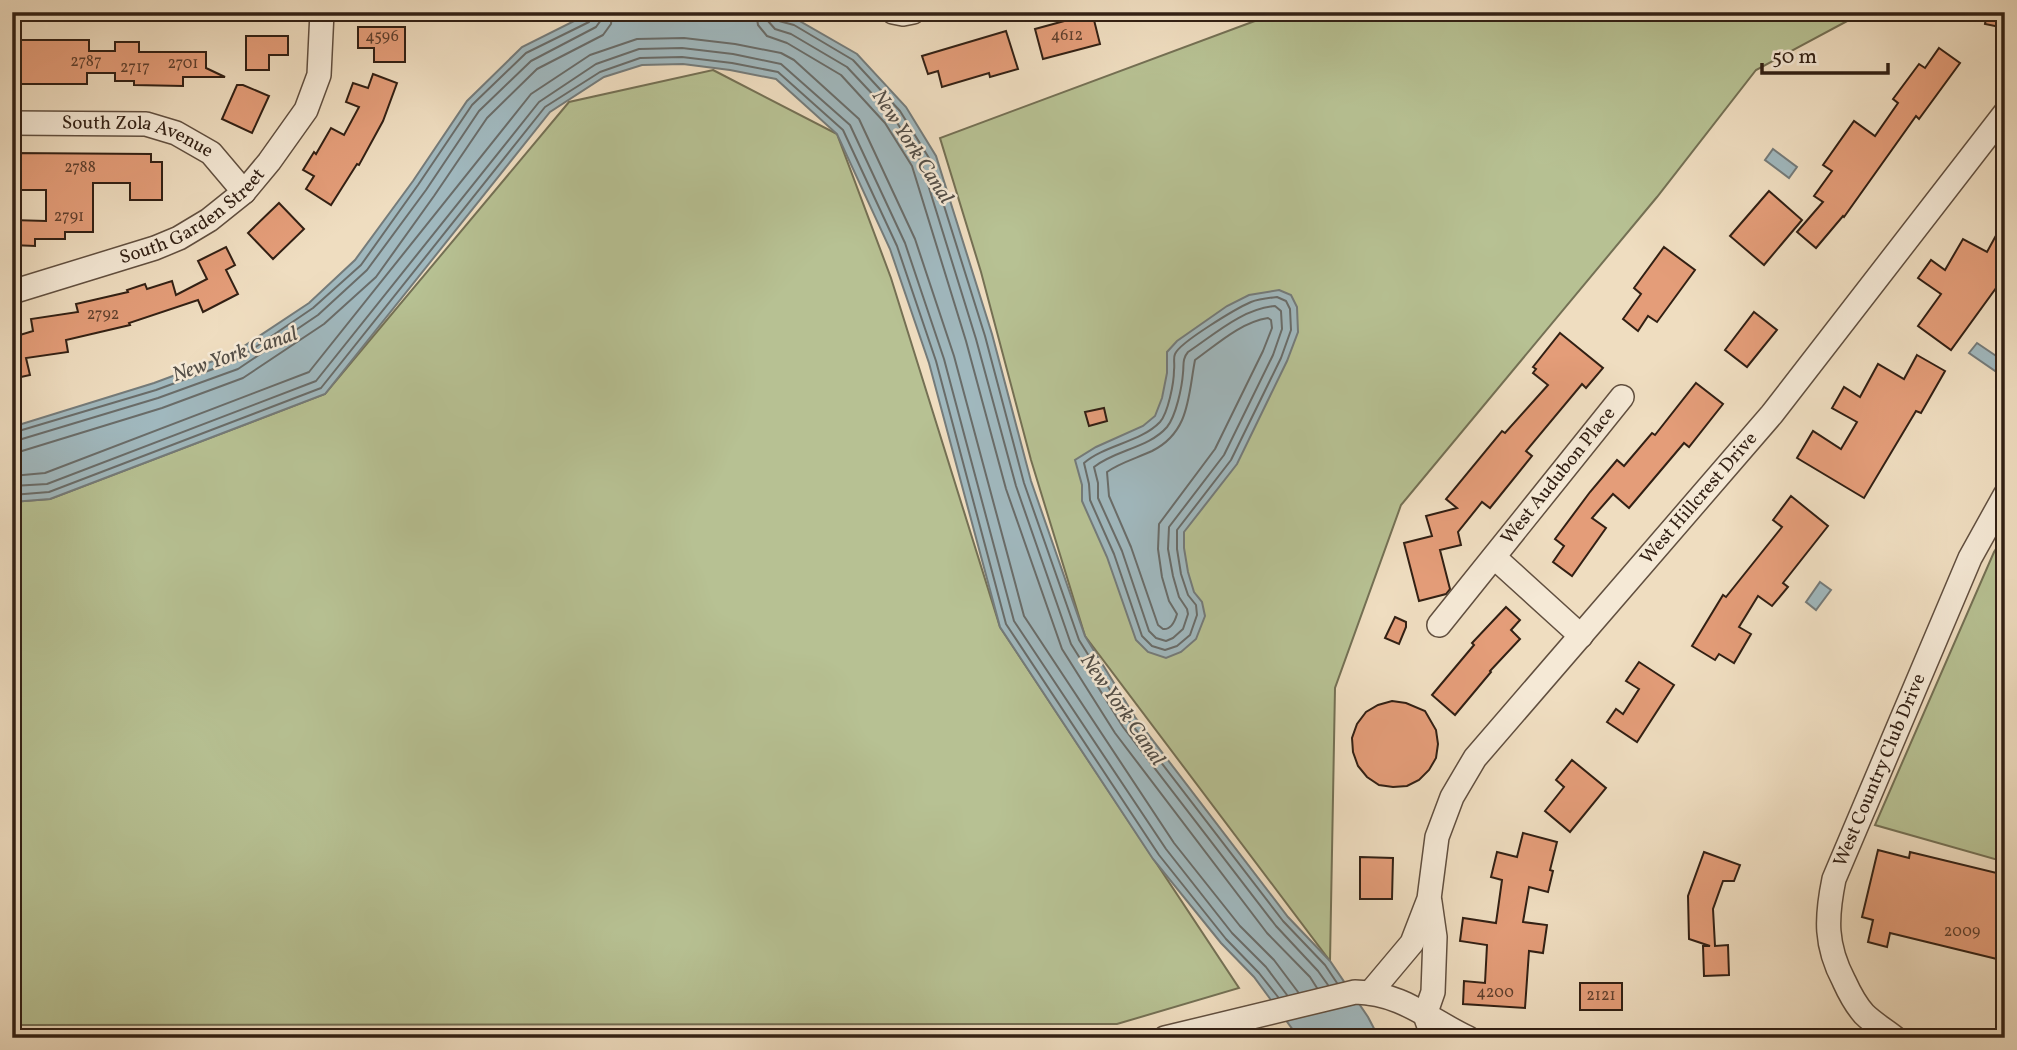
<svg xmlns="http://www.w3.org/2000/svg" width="2017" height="1050" viewBox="0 0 2017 1050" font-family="Vollkorn,serif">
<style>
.green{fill:#b7c193;stroke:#747054;stroke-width:2}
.water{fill:#a0b8be;stroke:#747b7a;stroke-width:2}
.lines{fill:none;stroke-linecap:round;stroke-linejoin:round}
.shore{stroke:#696c69;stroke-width:2}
.building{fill:#e49d79;stroke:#322014;stroke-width:2}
.minor-casing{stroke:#614f3f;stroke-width:26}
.minor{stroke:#f5e9d6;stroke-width:23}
.labels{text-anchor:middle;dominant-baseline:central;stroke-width:5;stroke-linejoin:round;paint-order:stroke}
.number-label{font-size:16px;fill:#5e3f2d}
.street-label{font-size:19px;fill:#322014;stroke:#f5e9d6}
.water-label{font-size:21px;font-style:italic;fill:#534e47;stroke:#f5e9d6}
</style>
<rect width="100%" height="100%" fill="#efddc0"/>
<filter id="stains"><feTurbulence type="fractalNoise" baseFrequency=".00286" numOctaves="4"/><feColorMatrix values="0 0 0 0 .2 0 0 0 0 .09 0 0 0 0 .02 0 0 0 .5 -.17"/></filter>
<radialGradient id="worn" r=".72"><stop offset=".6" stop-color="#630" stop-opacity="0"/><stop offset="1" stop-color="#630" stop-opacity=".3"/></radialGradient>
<g class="green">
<polygon points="1279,12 1864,12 1756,70 1657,197 1401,505 1335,688 1330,961 1085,636 1031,460 981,272 940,138"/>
<polygon points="713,70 837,134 891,278 1000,627 1239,988 1117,1024 12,1025 12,502 50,499 325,394 569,102"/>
<polygon points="2005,535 2005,862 1875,825 1994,552"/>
</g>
<g class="water">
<polygon points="592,12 768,12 796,19 857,54 906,107 936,156 992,334 1031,481 1085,636 1135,717 1288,917 1330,961 1368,1017 1379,1038 1299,1038 1254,977 1221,943 1153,859 1000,627 929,363 890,249 837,134 776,79 730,70 683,64 642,65 604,77 550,112 325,394 50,499 12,502 12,427 154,383 232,354 309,303 355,260 413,181 467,101 522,47"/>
<polygon points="1773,149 1797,167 1789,178 1765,160"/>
<polygon points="1279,290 1291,295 1297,307 1298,332 1287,361 1237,464 1184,532 1184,548 1188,572 1194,592 1202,602 1205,616 1196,639 1181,652 1166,658 1148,652 1136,640 1107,557 1082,501 1082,485 1075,460 1096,447 1143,426 1155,416 1162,398 1167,373 1167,352 1177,341 1227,306 1249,295"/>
<polygon points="1977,343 2005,362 2005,369 2001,375 1969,353"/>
<polygon points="1820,582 1831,590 1816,610 1806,602"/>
</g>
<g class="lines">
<g class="shore">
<polyline points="756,12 758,25 767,36 787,43 841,75 885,123 912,166 966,341 1006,489 1062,649 1115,733 1267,933 1310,977 1317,988"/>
<polyline points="767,12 768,21 775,29 791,34 847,67 893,116 921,162 976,339 1016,486 1071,644 1123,727 1276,926 1318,971 1328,985"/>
<polyline points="775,12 776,18 779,21 794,25 853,60 900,111 929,158 985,336 1024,483 1079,640 1130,722 1283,921 1325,965 1337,983"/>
<path d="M1277,297L1286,301L1290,309L1291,330L1281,358L1231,460L1177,530V549L1181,574L1188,595L1196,605L1197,615L1190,635L1177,646L1165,650L1152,646L1142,636L1114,554L1090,500L1089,484L1084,463C1105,445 1141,442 1160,422C1168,413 1174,383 1174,370C1175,365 1173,358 1175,354C1180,342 1237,308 1251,302C1259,299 1268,298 1277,297Z"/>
<path d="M1275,306L1281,311L1282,329L1273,355L1224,455L1169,527L1168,549L1173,576L1179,597L1187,609L1188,614L1183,629L1173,638L1166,641L1156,638L1149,631L1122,551L1098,498V483L1094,467C1115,450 1149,448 1167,427C1176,416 1182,387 1183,373C1184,365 1182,359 1188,352C1215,334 1242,309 1275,306Z"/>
<path d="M1268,318L1271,320L1272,328L1263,351L1215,449L1159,524L1158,549L1162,577L1169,601L1177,614C1175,621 1171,630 1163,629L1158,625L1131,547L1109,496L1107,472C1119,463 1137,458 1152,451C1190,432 1188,396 1195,360C1216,345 1241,322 1268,318Z"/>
<polyline points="12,433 156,390 235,361 313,308 361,265 418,185 472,105 526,53 589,22 592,18 593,12"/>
<polyline points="12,442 158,398 238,369 318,315 367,270 426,190 479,111 531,61 596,27 601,20 602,12"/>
<polyline points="12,452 22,451 162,408 243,378 324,324 376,277 434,196 487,118 537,69 603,35 611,24 612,12"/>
<polyline points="12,476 45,473 309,372 531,94 590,55 637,39 684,38 735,44 781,53 794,60 859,119 915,239 954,356 1024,616 1174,843 1240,926 1274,960 1298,992"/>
<polyline points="12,486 47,484 316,381 539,102 596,64 639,49 682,48 733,54 781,64 850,125 905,243 944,359 1014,621 1166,849 1232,933 1266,967 1287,995"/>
<polyline points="12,495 49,492 321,388 545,107 600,72 640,58 682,57 732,63 778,72 843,130 897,246 936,361 1006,624 1159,855 1226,939 1259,973 1278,997"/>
</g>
</g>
<g class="building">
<polygon points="1066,12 1092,12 1100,44 1043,59 1035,29 1068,20"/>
<polygon points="1987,12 2005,12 2005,28 1985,24"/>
<polygon points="358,27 405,27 405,62 374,62 374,48 358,48"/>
<polygon points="1006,31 1018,69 990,77 989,73 942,87 938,71 928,74 922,56"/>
<polygon points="246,36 288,36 288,55 269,55 269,70 246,70"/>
<polygon points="21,40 89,40 89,51 115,51 115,42 139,42 139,52 206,52 206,68 225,77 183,77 183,86 134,85 134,81 115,81 115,73 87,73 87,84 21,84"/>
<polygon points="1939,48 1960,63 1919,119 1916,116 1844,217 1843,216 1816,248 1797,232 1823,202 1814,196 1832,171 1823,165 1854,121 1875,136 1898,103 1893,99 1919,64 1925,68"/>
<polygon points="373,74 397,83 383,121 359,165 357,164 331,205 306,189 314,176 303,170 314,152 316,154 331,128 344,135 359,107 346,102 353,83 368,88"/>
<polygon points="237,85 243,85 269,96 252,133 222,119"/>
<polygon points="12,153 151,154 151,162 162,162 162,200 130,200 130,183 93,183 93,232 65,232 65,239 35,239 35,246 12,245 12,220 46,221 46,190 12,190"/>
<polygon points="1769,191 1802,220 1764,265 1730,236"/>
<polygon points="279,203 304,229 273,259 248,233"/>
<polygon points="2005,219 2005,287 1999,284 1951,350 1918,326 1941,294 1918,278 1931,260 1945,270 1963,239 1987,252"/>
<polygon points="226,247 235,265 226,270 238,294 203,312 198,300 129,323 130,325 66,340 68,352 26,358 30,375 12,379 12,323 17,322 20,335 33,331 31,319 78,312 76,304 128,292 127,290 145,284 147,289 172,281 176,295 207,279 198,261"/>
<polygon points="1664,247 1695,270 1657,322 1648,316 1638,331 1623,319 1641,294 1634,288"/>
<polygon points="1754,312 1777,330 1747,367 1725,350"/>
<polygon points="1560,333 1603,368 1586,388 1582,384 1526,451 1532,456 1490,508 1482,502 1458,532 1461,545 1440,550 1450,589 1446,594 1419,601 1404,543 1432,536 1426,516 1457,508 1446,499 1502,431 1505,433 1548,385 1533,373 1536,369 1533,367"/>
<polygon points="1917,355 1945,371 1921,413 1916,411 1864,498 1797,458 1813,431 1841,449 1857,422 1832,408 1844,387 1860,397 1878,364 1904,379"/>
<polygon points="1696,383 1723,404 1689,447 1684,443 1629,508 1613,494 1592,518 1606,528 1572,576 1553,562 1564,546 1555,539 1590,492 1617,460 1624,466 1652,433 1655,435"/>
<polygon points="1104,408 1107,421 1089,426 1085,412"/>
<polygon points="1791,496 1828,526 1783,583 1788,587 1772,606 1758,596 1739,627 1751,634 1734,663 1719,654 1715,660 1692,646 1723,595 1726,597 1782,527 1773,520"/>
<polygon points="1506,607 1520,620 1511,630 1520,639 1490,671 1491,672 1455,715 1432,695 1474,645 1472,643"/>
<polygon points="1395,617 1406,622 1406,627 1399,644 1385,638"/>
<polygon points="1639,662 1674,685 1637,742 1607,722 1616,709 1623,714 1639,689 1626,681"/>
<polygon points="1392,701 1406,703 1425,711 1436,730 1438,744 1436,758 1429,770 1419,780 1407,786 1393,787 1379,785 1367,777 1358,766 1353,752 1352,738 1357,724 1366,712 1378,705"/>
<polygon points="1572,760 1606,788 1570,832 1545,811 1564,787 1556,780"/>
<polygon points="1523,833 1557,842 1550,870 1553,871 1548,892 1529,887 1523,922 1547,925 1543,953 1529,951 1525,1008 1463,1004 1464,981 1485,983 1487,945 1460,941 1463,918 1496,923 1502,880 1491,877 1497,852 1517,857"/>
<polygon points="1878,850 1909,858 1910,852 2005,875 2005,944 2001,960 1890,933 1887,947 1868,942 1873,920 1862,917"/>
<polygon points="1704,852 1740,865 1734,881 1723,881 1713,909 1715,946 1728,945 1729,975 1704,976 1703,946 1710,946 1689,939 1688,896"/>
<polygon points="1360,857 1393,858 1392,899 1360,899"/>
<rect x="1580" y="983" width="42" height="27"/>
</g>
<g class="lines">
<defs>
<g id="minor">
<polyline points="893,12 903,14 913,12"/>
<path id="s1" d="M12,123L146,124L176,133L211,153L244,192"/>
<path id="s2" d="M12,292L155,248L179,238L209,220L244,192L269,162L306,110L319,75L322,12"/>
<polyline points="1494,557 1581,636"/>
<path id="s3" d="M1439,625L1622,397"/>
<polyline points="1430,902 1435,937 1433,992 1425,1015 1433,1038"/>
<path id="s4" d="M1370,993L1412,943L1429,899L1437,837L1452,797L1475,758L1772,414L2005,113"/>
<path d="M1165,1038L1355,992C1402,993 1428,1019 1468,1038"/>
<path id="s5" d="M1895,1038C1885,1030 1873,1023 1864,1014C1856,1005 1849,992 1844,981C1825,945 1826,918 1834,879L1970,558L2005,495"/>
</g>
</defs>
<use href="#minor" class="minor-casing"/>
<use href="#minor" class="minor"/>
</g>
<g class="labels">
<g class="number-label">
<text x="1067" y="36">4612</text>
<text x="382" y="37">4596</text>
<text x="86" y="62">2787</text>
<text x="183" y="64">2701</text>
<text x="135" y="68">2717</text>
<text x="80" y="168">2788</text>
<text x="69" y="217">2791</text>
<text x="103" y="315">2792</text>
<text x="1962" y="932">2009</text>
<text x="1495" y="993">4200</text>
<text x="1601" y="996">2121</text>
</g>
<g class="street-label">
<text stroke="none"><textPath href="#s1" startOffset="128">South Zola Avenue</textPath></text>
<text stroke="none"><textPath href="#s2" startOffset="198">South Garden Street</textPath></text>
<text stroke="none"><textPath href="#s3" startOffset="191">West Audubon Place</textPath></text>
<text stroke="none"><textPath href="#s4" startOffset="606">West Hillcrest Drive</textPath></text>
<text stroke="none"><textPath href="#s5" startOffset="301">West Country Club Drive</textPath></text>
</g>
<g class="water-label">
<text transform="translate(912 147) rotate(57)">New York Canal</text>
<text transform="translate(235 355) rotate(-19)">New York Canal</text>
<text transform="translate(1122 710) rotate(55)">New York Canal</text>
</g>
</g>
<rect width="2017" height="1050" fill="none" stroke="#efddc0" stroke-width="42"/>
<rect x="14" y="14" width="1989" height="1022" fill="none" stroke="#322014" stroke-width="3.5"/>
<rect x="21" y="21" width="1975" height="1008" fill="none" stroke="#322014" stroke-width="2"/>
<path d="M1762 63v10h126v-10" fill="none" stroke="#322014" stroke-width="3.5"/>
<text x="1772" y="63" font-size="21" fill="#322014" stroke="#f5e9d6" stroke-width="5" paint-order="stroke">50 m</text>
<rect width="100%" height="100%" filter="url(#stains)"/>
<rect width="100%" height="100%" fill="url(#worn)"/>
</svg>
